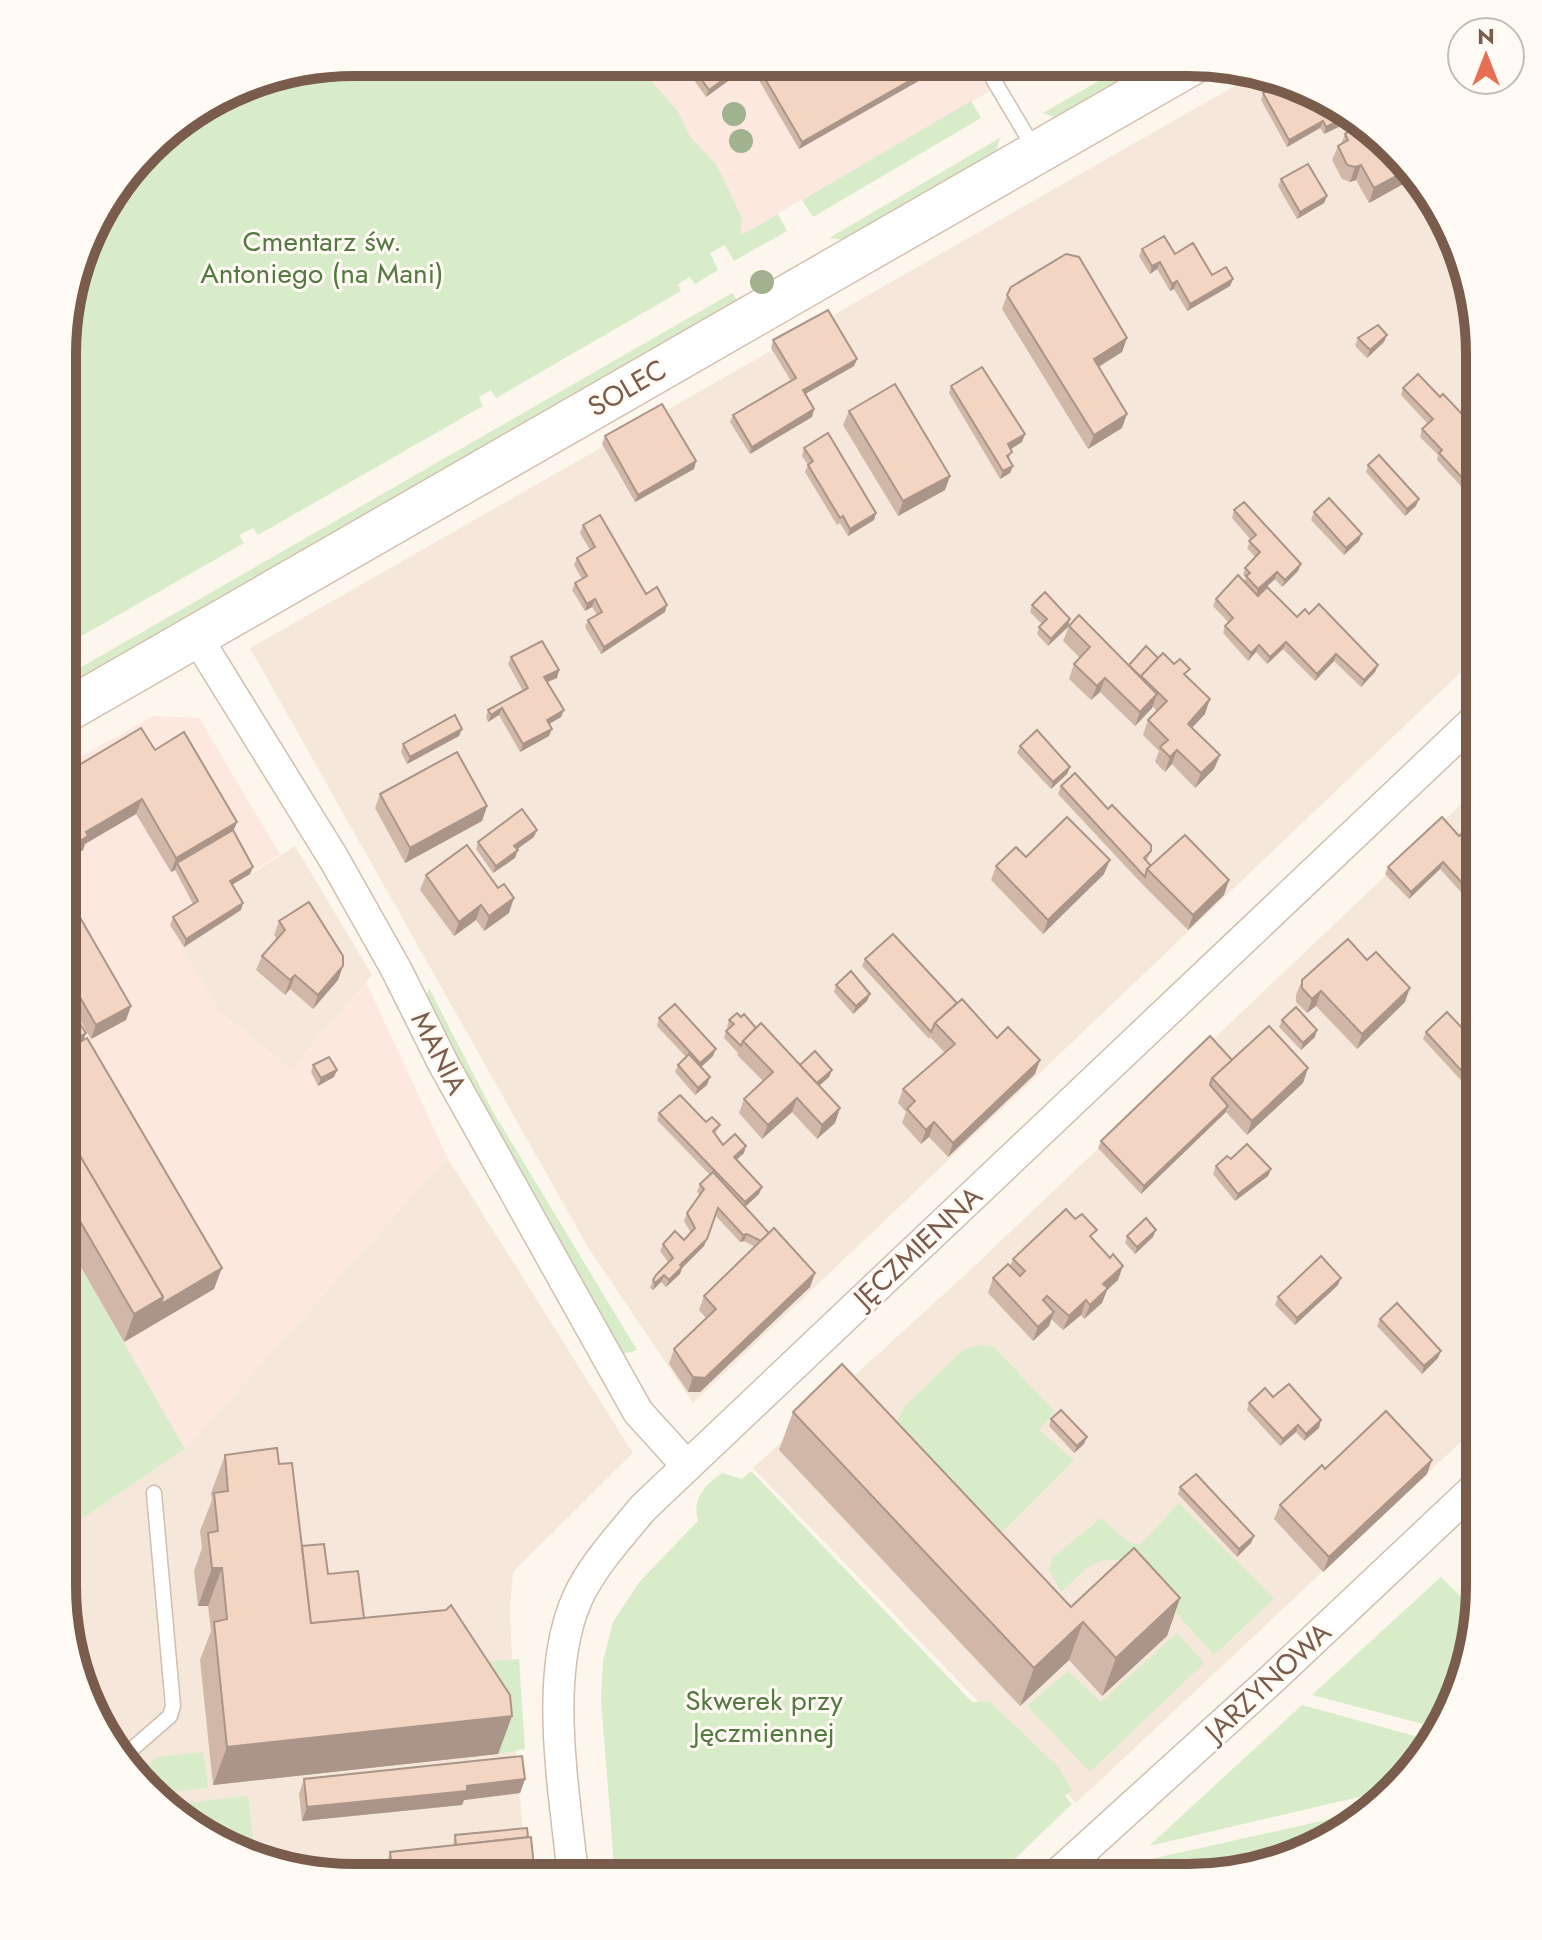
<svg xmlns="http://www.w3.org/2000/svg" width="1542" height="1940" viewBox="0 0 1542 1940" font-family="Jost,sans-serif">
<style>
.residential{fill:#f5e8da}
.commercial{fill:#fde8e0}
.green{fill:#d8ecc9}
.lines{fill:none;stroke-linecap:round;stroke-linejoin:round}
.service-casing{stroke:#d1beb0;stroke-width:17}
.minor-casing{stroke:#d1beb0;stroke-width:33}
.secondary-casing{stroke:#d6c0b0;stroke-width:45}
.service{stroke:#fff;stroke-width:14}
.minor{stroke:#fff;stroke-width:30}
.secondary{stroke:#fff;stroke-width:42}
.tree{fill:#a0b28e}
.wall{fill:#d1b7a8}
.shaded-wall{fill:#aa9588}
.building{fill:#f3d5c3;stroke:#aa9588;stroke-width:2}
.labels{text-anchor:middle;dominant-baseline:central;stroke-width:6;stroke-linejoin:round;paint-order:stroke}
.park-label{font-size:28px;fill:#537a41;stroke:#fffaf3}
.street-label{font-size:28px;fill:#7a5c4d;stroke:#fffaf3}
.rim{fill:none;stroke:#7a5c4d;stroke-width:10}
</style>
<rect width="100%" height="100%" fill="#fdf6ec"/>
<g class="residential">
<polygon points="1254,75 1351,111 1441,208 1480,354 1480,654 693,1403 589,1249 250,648"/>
<polygon points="1480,786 1479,1425 1076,1803 753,1468 967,1273"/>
<polygon points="295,846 372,975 291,1070 218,1010 170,925"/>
<polygon points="447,1157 633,1453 513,1572 510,1611 517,1771 528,1877 334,1877 192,1829 101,1732 62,1586 62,1532 185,1449"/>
</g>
<g class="commercial">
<polygon points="617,63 1037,64 741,235"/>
<polygon points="153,716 199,718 280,854 170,925 218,1010 291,1070 366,982 447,1157 185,1449 63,1236 63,1051 88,1037 63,993 64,766"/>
</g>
<g class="green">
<polygon points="354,62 644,63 651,81 678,111 690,137 715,163 723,178 742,218 741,235 778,214 787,231 734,261 725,245 710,253 718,270 695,284 690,277 678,284 681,291 496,398 491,390 479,397 483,406 258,535 253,528 239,535 244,543 64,646 65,315 101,208 162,134 260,78"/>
<polygon points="1128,64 1148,64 1056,118 1043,113"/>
<polygon points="971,101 981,118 813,217 802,200"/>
<polygon points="1000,138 996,152 845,240 829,238"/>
<polygon points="732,293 737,300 708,318 64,689 64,677"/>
<polygon points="429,988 492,1110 637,1350 623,1354 483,1106 427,995"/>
<polygon points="63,1236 185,1449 62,1532"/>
<polygon points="981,1345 994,1347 1055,1412 1039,1430 1074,1460 994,1540 892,1431 904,1407 964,1349"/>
<path d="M751,1471L972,1702H990L1058,1767L1072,1790L1065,1796L1072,1804L996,1877H615L601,1700L603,1661L613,1622L640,1581L698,1521C692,1499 705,1485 722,1473L742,1479Z"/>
<path d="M1179,1503L1274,1599L1214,1655L1134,1566C1100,1548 1084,1571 1061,1592L1049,1569L1052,1558L1101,1518L1128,1542L1140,1545Z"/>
<polygon points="1441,1577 1477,1613 1438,1728 1312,1695"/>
<polygon points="1177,1633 1204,1663 1090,1772 1027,1706 1068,1671 1101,1702"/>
<polygon points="519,1659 525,1749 498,1754 497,1733 452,1665"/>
<polygon points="1302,1705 1433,1741 1431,1748 1385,1791 1149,1846"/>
<polygon points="203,1752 208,1788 158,1793 139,1773 157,1757"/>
<polygon points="248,1796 254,1850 192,1829 170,1805"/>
<polygon points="1362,1812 1334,1839 1207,1877 1120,1877 1133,1863"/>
</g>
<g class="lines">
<defs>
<g id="service">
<polyline points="984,64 1034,148"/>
<polyline points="124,1756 170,1716 173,1706 154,1493"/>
</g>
<g id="minor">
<polyline points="196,636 334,859 396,969 444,1065 638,1412 687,1466"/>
<path d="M573,1877C565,1793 542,1676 578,1597C593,1565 620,1536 643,1508L1480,715"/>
<polyline points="1054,1877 1272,1679 1479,1484"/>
</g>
<polyline id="secondary" points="64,712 1191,64"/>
</defs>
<use href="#service" class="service-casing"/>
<use href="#minor" class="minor-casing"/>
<use href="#secondary" class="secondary-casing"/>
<use href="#service" class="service"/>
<use href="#minor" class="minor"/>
<use href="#secondary" class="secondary"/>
</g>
<g class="tree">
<circle cx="734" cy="114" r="12"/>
<circle cx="741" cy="141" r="12"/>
<circle cx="762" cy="282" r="12"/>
</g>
<g class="wall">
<polygon points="682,63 753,63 706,97"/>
<polygon points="757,65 945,66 799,149 754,72"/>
<polygon points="1263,93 1353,114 1351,121 1324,134 1320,128 1287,147 1261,100"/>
<polygon points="1362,124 1409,174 1407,182 1369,203 1356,180 1350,182 1342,179 1332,160 1338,146 1341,144 1345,134"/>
<polygon points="1281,179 1327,196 1324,203 1297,219 1278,186"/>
<polygon points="1142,249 1175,254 1212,275 1233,279 1230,286 1187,311 1174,289 1170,291 1157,269 1150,274 1139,256"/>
<polygon points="1007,295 1127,338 1122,352 1099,367 1122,428 1088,449 1002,309"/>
<polygon points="1358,338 1384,342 1367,358 1355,346"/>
<polygon points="773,340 857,359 854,366 805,394 814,409 812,417 750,454 730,422 733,415 791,381 771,348"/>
<polygon points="951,386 1025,434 1022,442 1011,449 1009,460 1013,466 1010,473 1000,479 949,393"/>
<polygon points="1403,388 1440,397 1480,433 1480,507 1437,460 1438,455 1420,437 1422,429 1428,424 1401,395"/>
<polygon points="849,411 950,476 945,490 898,516 843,425"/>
<polygon points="605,436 696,461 694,469 635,502 602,444"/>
<polygon points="804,448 876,513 874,520 848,536 840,523 837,525 805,472 808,465 802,456"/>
<polygon points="1368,465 1416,506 1405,516 1366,472"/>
<polygon points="1234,510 1301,564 1298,571 1282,587 1275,579 1257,595 1297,617 1309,614 1378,665 1375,672 1361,687 1334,661 1315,681 1283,649 1267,664 1256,652 1248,661 1223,633 1225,626 1228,622 1213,606 1216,599 1244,582 1246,578 1243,575 1245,568 1255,557 1247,548 1251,540 1232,518"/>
<polygon points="1314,512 1359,541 1344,555 1311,520"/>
<polygon points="583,525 665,612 601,654 585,627 588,620 597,615 592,607 585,611 572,590 575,583 582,579 574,565 577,558 590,550 580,533"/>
<polygon points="1480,569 1480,593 1470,583 1473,576"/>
<polygon points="1032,605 1068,627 1048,646 1037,634 1039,627 1042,624 1030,612"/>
<polygon points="1069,626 1129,665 1158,658 1187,677 1205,714 1192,728 1220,755 1214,769 1195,788 1172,764 1165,772 1155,762 1159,751 1143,735 1148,720 1157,711 1153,707 1135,726 1100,692 1091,700 1069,679 1074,664 1080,658 1063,641"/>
<polygon points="511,657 559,670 557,678 547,682 561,717 549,724 549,736 520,752 499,715 488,722 486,717 488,710 523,691 508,664"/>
<polygon points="459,736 407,764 401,752 403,744"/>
<polygon points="1020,746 1070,767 1067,774 1051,789 1017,753"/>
<polygon points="155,750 237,822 233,831 250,874 232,885 243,903 241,910 184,947 170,925 173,917 193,904 175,870 171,872 136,814 85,844 83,850 66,860 63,857 64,774"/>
<polygon points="1061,786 1108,809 1151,851 1148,858 1146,861 1151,866 1224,895 1188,930 1142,884 1058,794"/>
<polygon points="380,794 487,806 482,821 405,863 375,808"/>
<polygon points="1480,818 1480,893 1470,902 1440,869 1409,899 1385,874 1388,867 1459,836"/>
<polygon points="534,837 517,849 515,858 493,873 476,849 478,842"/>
<polygon points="1026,857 1104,874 1043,934 991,880 996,866"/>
<polygon points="426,875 509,913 484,931 476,920 454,936 420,890"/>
<polygon points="63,888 131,1006 126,1020 91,1039 66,996 63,999"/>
<polygon points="279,921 343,966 338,980 313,1009 290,989 285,995 256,970 262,956 277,939 274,935"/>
<polygon points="865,959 957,1003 997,1038 1040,1060 1035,1074 948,1157 929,1137 921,1144 902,1123 906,1112 898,1103 903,1089 945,1053 930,1037 929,1039 862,966"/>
<polygon points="1302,980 1405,1002 1357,1049 1316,1006 1307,1013 1296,1002 1296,995"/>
<polygon points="836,985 870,994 867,1001 853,1014 834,992"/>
<polygon points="741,1017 756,1028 800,1065 832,1070 829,1077 819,1086 840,1108 835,1123 817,1139 792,1112 762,1139 739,1113 744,1099 763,1081 737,1055 738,1053 724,1038 726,1031 728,1029 727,1027 729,1020"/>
<polygon points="659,1018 713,1056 701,1067 707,1085 695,1095 675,1072 678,1065 686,1057 657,1026"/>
<polygon points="1282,1020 1315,1037 1301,1050 1279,1027"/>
<polygon points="63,1029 86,1033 84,1040 214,1289 124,1342 63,1236"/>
<polygon points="1426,1032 1480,1047 1480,1101 1423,1039"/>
<polygon points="1232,1060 1308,1068 1303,1083 1247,1135 1226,1112 1141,1194 1098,1148 1101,1141"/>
<polygon points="313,1065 337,1070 334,1077 318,1086 311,1072"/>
<polygon points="659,1113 720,1125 715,1134 723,1145 744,1153 737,1159 762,1187 759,1194 745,1207 769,1233 815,1273 810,1287 700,1392 688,1392 669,1364 674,1349 706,1318 699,1310 704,1296 755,1247 744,1241 740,1242 715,1215 704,1246 682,1268 680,1274 666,1287 661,1282 653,1290 650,1288 653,1280 668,1262 660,1251 663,1244 684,1240 691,1233 684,1221 687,1213 700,1195 697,1192 700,1184 710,1175 657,1120"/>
<polygon points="1231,1159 1271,1169 1268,1176 1235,1201 1213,1174 1216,1166"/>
<polygon points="1480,1217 1480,1246 1468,1233 1470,1226"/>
<polygon points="1127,1236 1153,1237 1135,1254 1125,1243"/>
<polygon points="1094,1240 1118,1280 1107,1290 1102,1303 1084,1319 1081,1315 1063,1330 1051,1319 1049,1326 1033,1341 988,1293 993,1278 1010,1266 1013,1259"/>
<polygon points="1338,1285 1295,1325 1275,1305 1278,1297"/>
<polygon points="1380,1319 1438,1358 1422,1374 1377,1326"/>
<polygon points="1479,1327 1479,1357 1470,1346 1475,1332"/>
<polygon points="1273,1397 1319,1428 1304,1441 1296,1432 1280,1446 1247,1410 1249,1403"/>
<polygon points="793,1412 1071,1607 1180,1598 1167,1636 1102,1696 1069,1660 1020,1706 779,1450"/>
<polygon points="1051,1419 1084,1444 1074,1453 1049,1426"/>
<polygon points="225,1455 279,1464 302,1546 328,1574 364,1618 512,1716 498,1754 213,1785 200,1660 211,1631 208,1606 198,1606 194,1571 202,1548 200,1531 212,1500 211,1493"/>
<polygon points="1325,1469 1427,1474 1323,1572 1274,1519 1280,1505"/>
<polygon points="1180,1487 1254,1536 1251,1543 1237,1557 1178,1494"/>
<polygon points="304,1779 525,1779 520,1793 464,1800 462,1805 302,1821 299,1794"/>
<polygon points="455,1835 535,1877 385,1868 390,1852 453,1845"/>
</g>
<g class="shaded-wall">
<polygon points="746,63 753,63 706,97 709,90"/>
<polygon points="939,64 946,64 945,66 799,149 802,142"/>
<polygon points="1353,114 1351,121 1324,134 1326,127"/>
<polygon points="1323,121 1320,128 1287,147 1289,140"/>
<polygon points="1361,165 1356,180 1350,182 1355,167"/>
<polygon points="1405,170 1409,174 1407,182 1369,203 1374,188"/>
<polygon points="1327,196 1324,203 1297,219 1300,212"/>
<polygon points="1160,262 1157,269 1150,274 1152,266"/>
<polygon points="1233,279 1230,286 1187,311 1190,304"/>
<polygon points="1177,281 1174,289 1170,291 1172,284"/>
<polygon points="1387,335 1384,342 1367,358 1370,350"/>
<polygon points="1127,338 1122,352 1088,373 1094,359"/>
<polygon points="857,359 854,366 800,397 803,390"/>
<polygon points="814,409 812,417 750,454 752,447"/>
<polygon points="1127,414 1122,428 1088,449 1094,435"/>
<polygon points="1025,434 1022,442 1006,452 1008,444"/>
<polygon points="696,461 694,469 635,502 638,495"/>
<polygon points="1013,466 1010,473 1000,479 1003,471"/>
<polygon points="950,476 945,490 898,516 903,501"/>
<polygon points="1419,499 1416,506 1405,516 1407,509"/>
<polygon points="876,513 874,520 848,536 850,529"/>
<polygon points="1362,534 1359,541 1344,555 1346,548"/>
<polygon points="1301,564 1298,571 1282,587 1285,580"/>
<polygon points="1277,572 1275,579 1256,597 1258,589"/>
<polygon points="595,599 592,607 585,611 587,604"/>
<polygon points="667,605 665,612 601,654 604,647"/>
<polygon points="1070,619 1068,627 1048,646 1051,639"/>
<polygon points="1286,642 1283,649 1267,664 1270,657"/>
<polygon points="1259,645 1256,652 1248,661 1251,653"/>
<polygon points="1336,654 1334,661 1315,681 1317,674"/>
<polygon points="1378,665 1375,672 1361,687 1364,680"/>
<polygon points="559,670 557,678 542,684 544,677"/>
<polygon points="1105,678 1100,692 1091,700 1097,686"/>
<polygon points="1157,694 1152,708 1135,726 1140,712"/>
<polygon points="1210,699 1205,714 1182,738 1188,724"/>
<polygon points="502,708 499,715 488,722 491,715"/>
<polygon points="564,710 561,717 544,727 547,720"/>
<polygon points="462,729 459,736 407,764 410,757"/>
<polygon points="552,729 549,736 520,752 523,744"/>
<polygon points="1177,750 1172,764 1165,772 1170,757"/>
<polygon points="1220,755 1214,769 1195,788 1201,773"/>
<polygon points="1070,767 1067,774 1051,789 1053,782"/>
<polygon points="142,799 136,814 85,844 83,850 66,860 71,846 86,832"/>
<polygon points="487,806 482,821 405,863 410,848"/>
<polygon points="237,822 231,837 177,863 175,870 171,872 176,858"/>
<polygon points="537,830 534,837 512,853 514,846"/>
<polygon points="69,842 63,856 64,845"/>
<polygon points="518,850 515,858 493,873 496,866"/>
<polygon points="1110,860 1104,874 1043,934 1048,920"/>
<polygon points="1443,862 1440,869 1409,899 1411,892"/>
<polygon points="253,867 250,874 227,888 230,881"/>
<polygon points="1229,880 1224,895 1188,930 1193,915"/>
<polygon points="1480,888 1480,893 1470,902 1473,895"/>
<polygon points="514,898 509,913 484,931 489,916"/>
<polygon points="243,903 241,910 184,947 186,939"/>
<polygon points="481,905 476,920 454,936 459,922"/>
<polygon points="343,966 338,980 313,1009 318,995"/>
<polygon points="295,975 290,989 285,995 290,980"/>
<polygon points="1410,988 1405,1002 1357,1049 1362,1034"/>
<polygon points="1321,991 1316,1006 1307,1013 1312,999"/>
<polygon points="870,994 867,1001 853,1014 856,1006"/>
<polygon points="131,1006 126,1020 91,1039 96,1025"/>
<polygon points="1317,1030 1315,1037 1301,1050 1303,1043"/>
<polygon points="86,1033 77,1061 63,1069 63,1047"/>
<polygon points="716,1049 713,1056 698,1070 700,1063"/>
<polygon points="1040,1060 1035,1074 948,1157 953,1143"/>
<polygon points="1308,1068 1303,1083 1247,1135 1252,1121"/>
<polygon points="337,1070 334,1077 318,1086 321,1078"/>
<polygon points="832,1070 829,1077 809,1095 812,1088"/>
<polygon points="710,1077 707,1085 695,1095 698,1088"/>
<polygon points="797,1098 792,1112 762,1139 768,1125"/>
<polygon points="1228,1106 1225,1113 1141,1194 1144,1186"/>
<polygon points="840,1108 835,1123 817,1139 822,1125"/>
<polygon points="934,1122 929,1137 921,1144 926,1130"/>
<polygon points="746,1146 744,1153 732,1164 734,1157"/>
<polygon points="1271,1169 1268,1176 1235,1201 1238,1194"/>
<polygon points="762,1187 759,1194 743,1209 745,1202"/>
<polygon points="1156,1230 1153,1237 1135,1254 1137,1247"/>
<polygon points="747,1234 744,1241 740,1242 743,1235"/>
<polygon points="707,1239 704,1246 682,1268 680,1274 666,1287 669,1280 680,1265"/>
<polygon points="1123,1266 1118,1280 1107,1290 1102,1303 1084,1319 1090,1305 1103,1284"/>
<polygon points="222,1268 214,1289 124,1342 134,1314 163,1297"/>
<polygon points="815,1273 810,1287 700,1392 688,1392 693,1377"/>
<polygon points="664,1275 661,1282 653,1290 655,1283"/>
<polygon points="1341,1278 1338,1285 1295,1325 1297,1318"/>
<polygon points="1086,1300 1081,1315 1063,1330 1069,1316"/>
<polygon points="1054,1312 1049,1326 1033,1341 1038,1327"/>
<polygon points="1441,1351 1438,1358 1422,1374 1424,1366"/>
<polygon points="1321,1420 1319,1428 1304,1441 1306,1434"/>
<polygon points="1298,1425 1296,1432 1280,1446 1283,1439"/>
<polygon points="1087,1437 1084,1444 1074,1453 1077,1446"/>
<polygon points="1432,1460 1427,1474 1323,1572 1329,1557"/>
<polygon points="1254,1536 1251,1543 1237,1557 1239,1549"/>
<polygon points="212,1568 222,1568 208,1606 198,1606"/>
<polygon points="1180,1598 1167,1636 1102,1696 1116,1658"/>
<polygon points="1083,1622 1069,1660 1020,1706 1034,1668"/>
<polygon points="512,1716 498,1754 213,1785 227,1747"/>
<polygon points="525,1779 520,1793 464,1800 462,1805 302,1821 307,1807"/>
</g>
<g class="building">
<polygon points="690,63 746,63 709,90"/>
<polygon points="759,63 939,64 802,142 757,65"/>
<polygon points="1279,84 1351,111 1353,114 1326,127 1323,121 1289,140 1263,93"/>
<polygon points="1362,124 1406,171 1374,188 1361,165 1355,167 1347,165 1338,146 1348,140 1345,134"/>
<polygon points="1308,164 1327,196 1300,212 1281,179"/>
<polygon points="1164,236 1175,254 1193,243 1212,275 1226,267 1233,279 1190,304 1177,281 1172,284 1160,262 1152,266 1142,249"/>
<polygon points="1066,254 1079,257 1127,338 1094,359 1127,414 1094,435 1007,295 1011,287"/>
<polygon points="828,310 857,359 803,390 814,409 752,447 733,415 796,378 773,340"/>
<polygon points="1378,325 1387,335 1370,350 1358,338"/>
<polygon points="982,367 1025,434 1008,444 1012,452 1007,456 1013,466 1003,471 951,386"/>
<polygon points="1418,374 1440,397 1443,394 1480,433 1480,497 1439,453 1442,450 1422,429 1433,419 1403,388"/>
<polygon points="895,384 950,476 903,501 849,411"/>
<polygon points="662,404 696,461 638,495 605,436"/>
<polygon points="828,433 876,513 850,529 843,516 840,518 808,465 813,461 804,448"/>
<polygon points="1379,455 1419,499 1407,509 1368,465"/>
<polygon points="1329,498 1362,534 1346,548 1314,512"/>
<polygon points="1244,502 1301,564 1285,580 1277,572 1258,589 1246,576 1250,573 1245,568 1260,552 1249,541 1256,535 1234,510"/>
<polygon points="600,515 646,594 657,587 667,605 604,647 588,620 602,612 595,599 587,604 575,583 587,576 577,558 595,547 583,525"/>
<polygon points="1480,569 1480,583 1473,576"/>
<polygon points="1238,575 1258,596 1267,587 1297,617 1305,609 1309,614 1319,604 1378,665 1364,680 1336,654 1317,674 1286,642 1270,657 1259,645 1251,653 1225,626 1233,618 1216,599"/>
<polygon points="1045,592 1070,619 1051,639 1039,627 1047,619 1032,605"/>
<polygon points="1079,615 1157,694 1140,712 1105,678 1097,686 1074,664 1090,647 1069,626"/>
<polygon points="542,641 559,670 544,677 564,710 547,720 552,729 523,744 502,708 491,715 488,710 528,688 511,657"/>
<polygon points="1146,646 1158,658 1141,677 1129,665"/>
<polygon points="1163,653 1174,664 1180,659 1190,669 1184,674 1210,699 1188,724 1220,755 1201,773 1177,750 1170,757 1160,747 1168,740 1148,720 1167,701 1141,676"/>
<polygon points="455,715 462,729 410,757 403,744"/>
<polygon points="141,728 155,750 184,732 237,822 176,858 142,799 86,832 88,836 71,846 69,842 64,845 64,774"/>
<polygon points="1037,730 1070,767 1053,782 1020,746"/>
<polygon points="457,752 487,806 410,848 380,794"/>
<polygon points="1075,773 1108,809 1112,805 1151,845 1151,851 1144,858 1151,866 1147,869 1145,877 1061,786"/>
<polygon points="522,809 537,830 514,846 518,850 496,866 478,842"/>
<polygon points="1067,817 1110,860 1048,920 996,866 1016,847 1026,857"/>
<polygon points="1442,817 1459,836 1480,818 1480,888 1473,895 1443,862 1411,892 1388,867"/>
<polygon points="233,830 253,867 230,881 243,903 186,939 173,917 198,901 177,863"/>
<polygon points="1185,835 1229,880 1193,915 1147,869"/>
<polygon points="467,845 498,888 504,884 514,898 489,916 481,905 459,922 426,875"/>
<polygon points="63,888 131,1006 96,1025 63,968"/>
<polygon points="309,902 343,956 343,966 318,995 295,975 290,980 262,956 285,930 279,921"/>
<polygon points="893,934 957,1003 935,1023 931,1032 865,959"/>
<polygon points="1348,939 1367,960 1376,952 1410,988 1362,1034 1321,991 1312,999 1302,988 1302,980"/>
<polygon points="851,971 870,994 856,1006 836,985"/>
<polygon points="63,981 68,990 63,993"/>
<polygon points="962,999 997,1038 1008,1027 1040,1060 953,1143 934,1122 926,1130 907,1109 915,1101 903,1089 955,1044 935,1023"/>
<polygon points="675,1004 716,1049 700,1063 659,1018"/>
<polygon points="1296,1007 1317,1030 1303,1043 1282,1020"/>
<polygon points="1447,1012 1480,1047 1480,1091 1426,1032"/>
<polygon points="737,1013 741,1017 744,1014 756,1028 743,1041 741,1046 726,1031 734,1024 729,1020"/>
<polygon points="78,1021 86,1033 63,1047 63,1029"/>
<polygon points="761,1023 840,1108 822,1125 797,1098 768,1125 744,1099 773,1072 743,1041"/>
<polygon points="1269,1026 1308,1068 1252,1121 1212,1078"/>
<polygon points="1210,1036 1232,1060 1212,1078 1210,1085 1228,1106 1144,1186 1101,1141"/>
<polygon points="87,1038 222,1268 161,1304 163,1297 63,1127 63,1052"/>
<polygon points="815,1051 832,1070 817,1083 800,1065"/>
<polygon points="689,1054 710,1077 698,1088 678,1065"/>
<polygon points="329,1057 337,1070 321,1078 313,1065"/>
<polygon points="680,1095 706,1122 712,1117 720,1125 713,1131 723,1145 735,1134 746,1146 734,1157 762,1187 745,1202 659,1113"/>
<polygon points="63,1127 163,1297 134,1314 63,1192"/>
<polygon points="1247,1144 1271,1169 1238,1194 1216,1166 1227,1156 1231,1159"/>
<polygon points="713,1172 769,1233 761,1241 747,1234 743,1235 718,1208 707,1239 680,1265 682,1267 669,1280 664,1275 655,1283 653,1280 656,1275 673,1258 663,1244 675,1231 684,1240 695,1228 687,1213 704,1189 700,1184"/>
<polygon points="1066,1209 1075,1219 1082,1214 1097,1230 1090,1236 1110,1258 1113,1254 1123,1266 1103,1284 1108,1288 1090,1305 1086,1300 1069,1316 1047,1296 1043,1300 1054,1312 1038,1327 993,1278 1008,1264 1020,1276 1025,1271 1013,1259"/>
<polygon points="1480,1217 1480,1236 1470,1226"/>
<polygon points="1146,1218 1156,1230 1137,1247 1127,1236"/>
<polygon points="774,1228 815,1273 705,1378 693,1377 674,1349 716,1309 704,1296"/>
<polygon points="1321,1256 1341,1278 1297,1318 1278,1297"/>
<polygon points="1397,1303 1441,1351 1424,1366 1380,1319"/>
<polygon points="1479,1327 1479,1337 1475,1332"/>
<polygon points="842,1364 1071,1607 1134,1548 1180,1598 1116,1658 1083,1622 1034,1668 793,1412"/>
<polygon points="1289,1384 1321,1420 1306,1434 1298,1425 1283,1439 1249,1403 1265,1388 1273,1397"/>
<polygon points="1061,1410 1087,1437 1077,1446 1051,1419"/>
<polygon points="1386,1411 1432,1460 1329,1557 1280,1505 1322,1465 1325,1469"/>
<polygon points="277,1448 279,1464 292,1463 311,1623 446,1610 451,1605 510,1695 512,1716 227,1747 214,1622 227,1619 222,1568 212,1568 208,1533 218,1531 214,1493 228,1491 225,1455"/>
<polygon points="1196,1474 1254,1536 1239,1549 1180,1487"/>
<polygon points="324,1544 328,1574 358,1571 364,1618 311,1623 302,1546"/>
<polygon points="522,1756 525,1779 467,1786 467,1791 307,1807 304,1779"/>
<polygon points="527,1828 528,1837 456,1845 455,1835"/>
<polygon points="531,1837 535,1877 334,1877 326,1874 392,1868 390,1852"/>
</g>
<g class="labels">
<g class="park-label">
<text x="322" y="241">Cmentarz św.<tspan x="322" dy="32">Antoniego (na Mani)</tspan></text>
<text x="764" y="1700">Skwerek przy<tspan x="764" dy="32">Jęczmiennej</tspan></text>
</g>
<g class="street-label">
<text transform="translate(627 388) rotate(-30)">SOLEC</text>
<text transform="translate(439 1053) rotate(63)">MANIA</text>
<text transform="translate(918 1247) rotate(-43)">JĘCZMIENNA</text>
<text transform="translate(1268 1682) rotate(-43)">JARZYNOWA</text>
</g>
</g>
<path d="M0 0H1542V1940H0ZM354 76H1188A278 278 0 0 1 1466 354V1586A278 278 0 0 1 1188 1864H354A278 278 0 0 1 76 1586V354A278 278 0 0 1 354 76Z" fill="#fffaf3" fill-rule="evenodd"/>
<path class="rim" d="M354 76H1188A278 278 0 0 1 1466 354V1586A278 278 0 0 1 1188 1864H354A278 278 0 0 1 76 1586V354A278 278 0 0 1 354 76Z"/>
<g transform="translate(1486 56)"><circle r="38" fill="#fffaf3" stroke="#cabbb1" stroke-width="2"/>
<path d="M0-6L14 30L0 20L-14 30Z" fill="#e76f51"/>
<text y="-12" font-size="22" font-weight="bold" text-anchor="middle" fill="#7a5c4d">N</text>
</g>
</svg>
